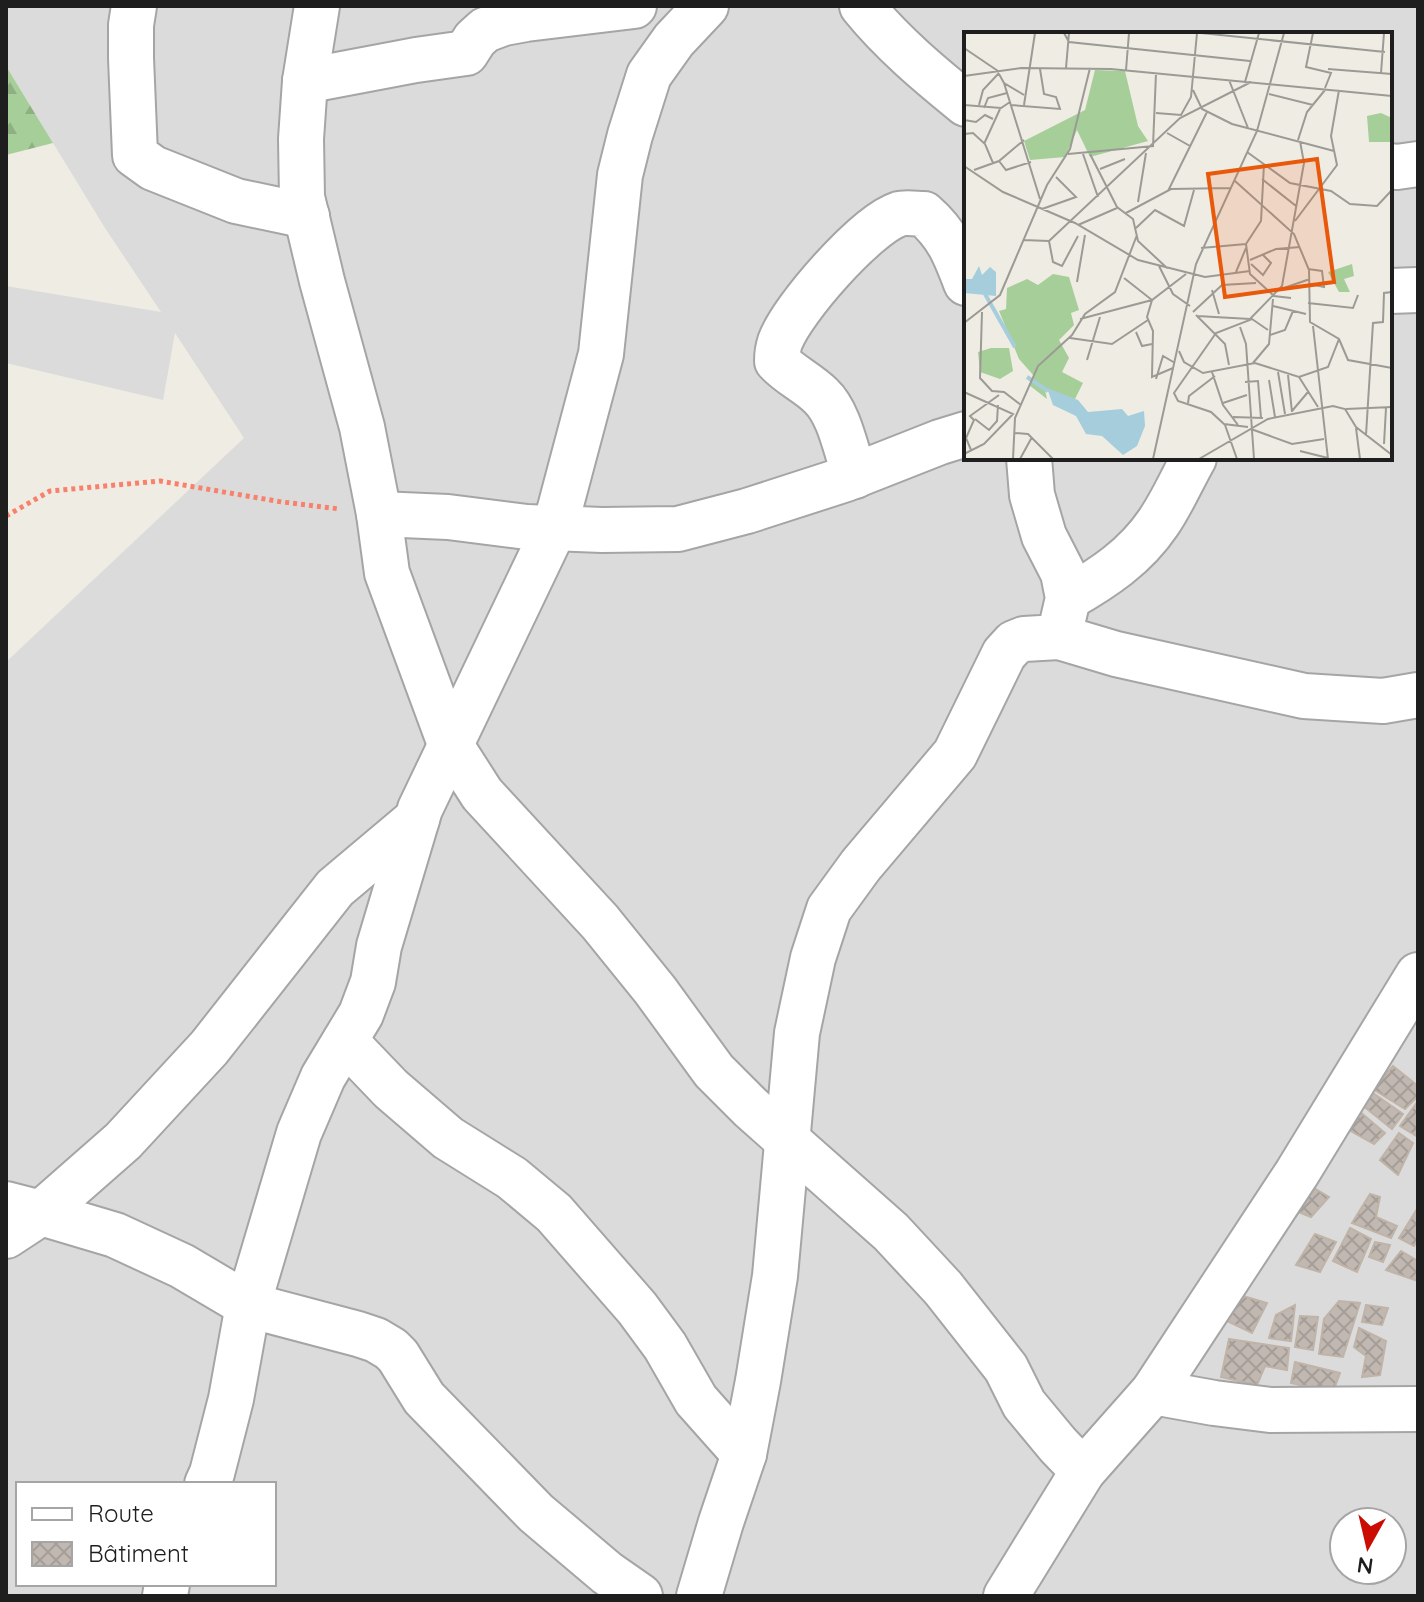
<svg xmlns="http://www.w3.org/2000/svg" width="1424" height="1602" viewBox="0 0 1424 1602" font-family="Quicksand,sans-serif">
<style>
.residential{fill:#dcdbdb;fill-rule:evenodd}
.forest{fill:url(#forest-firs)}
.building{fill:url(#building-cross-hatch);stroke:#c0b3a7;stroke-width:2}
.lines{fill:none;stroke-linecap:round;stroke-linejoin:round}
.minor-casing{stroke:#a5a5a5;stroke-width:48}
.path{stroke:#f8816c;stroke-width:5;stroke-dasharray:4 4;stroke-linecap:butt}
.minor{stroke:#fff;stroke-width:44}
.inset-river{fill:none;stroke:#a5cddc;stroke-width:4}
.inset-road{fill:none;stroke:#9b9a95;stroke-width:2}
.view{fill:#e8590c;fill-opacity:0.15;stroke:#e8590c;stroke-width:4}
.inset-edge{fill:none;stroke:#1e1e1e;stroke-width:4}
</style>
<defs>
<pattern id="forest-firs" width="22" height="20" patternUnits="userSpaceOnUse" patternTransform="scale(2)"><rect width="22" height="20" fill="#a6ce99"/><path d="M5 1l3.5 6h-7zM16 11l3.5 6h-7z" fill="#8eb083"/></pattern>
<pattern id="building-cross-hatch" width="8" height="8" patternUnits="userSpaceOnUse" patternTransform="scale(2)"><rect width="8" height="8" fill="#c0b8b1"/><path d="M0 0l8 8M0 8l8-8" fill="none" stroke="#a59e98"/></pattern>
</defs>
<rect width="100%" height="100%" fill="#efece4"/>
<path class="residential" d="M6,6H1418V1596H6V662L244,438L175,333L163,400L6,363V286L161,312L105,228L6,66ZM966,34H1390V458H966ZM18,1484H274V1584H18ZM1344,1522H1392V1570H1344Z"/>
<polygon class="forest" points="6,66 53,143 6,155"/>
<g class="building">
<polygon points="1393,1066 1418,1086 1418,1096 1405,1109 1373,1089"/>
<polygon points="1373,1093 1403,1114 1392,1129 1362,1105"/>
<polygon points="1418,1101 1418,1137 1400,1126"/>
<polygon points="1359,1111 1385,1133 1374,1144 1347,1129"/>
<polygon points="1399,1133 1413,1143 1398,1175 1380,1160"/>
<polygon points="1307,1184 1329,1197 1311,1217 1286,1207"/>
<polygon points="1370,1194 1380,1197 1376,1217 1397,1226 1391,1238 1352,1223"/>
<polygon points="1417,1209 1418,1239 1414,1246 1399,1238"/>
<polygon points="1350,1228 1371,1239 1357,1272 1333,1261"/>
<polygon points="1315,1234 1336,1242 1320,1272 1296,1265"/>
<polygon points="1375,1242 1390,1245 1383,1262 1369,1257"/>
<polygon points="1401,1251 1418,1261 1418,1281 1386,1270"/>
<polygon points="1240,1295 1267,1303 1252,1333 1223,1319"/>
<polygon points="1339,1301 1360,1303 1343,1357 1319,1354 1324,1319"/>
<polygon points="1295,1305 1291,1341 1269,1338 1276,1315"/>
<polygon points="1366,1305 1388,1308 1382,1325 1362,1322"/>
<polygon points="1300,1316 1318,1317 1313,1350 1295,1347"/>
<polygon points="1359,1328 1386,1341 1380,1375 1362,1377 1366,1356 1354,1347"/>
<polygon points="1229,1339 1289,1348 1287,1370 1265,1366 1257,1385 1221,1377"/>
<polygon points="1295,1362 1340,1373 1333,1392 1291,1383"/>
</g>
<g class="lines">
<defs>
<g id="minor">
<polyline points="134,6 131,25 131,58 135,155 153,168 236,201 307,216"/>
<polyline points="317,6 305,81 301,139 302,197 322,281 362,427 379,514 387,573 450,744 482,794 600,922 655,990 714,1071 751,1108 891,1232 943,1288 1006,1368 1024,1404 1058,1445 1083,1471"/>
<path d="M862,6C892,43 929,74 966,104"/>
<polyline points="305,81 416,60 466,53 475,39 485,30 504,23 526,19 634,6"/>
<polyline points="1390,166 1397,167 1418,164"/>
<polyline points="1390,291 1418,290"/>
<path d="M855,476C846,452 840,414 821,396C808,383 790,375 777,361C777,354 778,348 780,342C792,309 866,225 899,214C906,212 917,214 924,214C948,235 955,254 966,283"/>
<polyline points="379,514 448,517 527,527 602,530 678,529 747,511 846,479 940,442 966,434"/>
<path d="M1068,598C1103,578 1135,557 1158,523C1172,503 1182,479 1194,458"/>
<polyline points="1059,637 1116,654 1304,696 1383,701 1418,695"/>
<polyline points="345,1041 391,1089 448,1138 512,1178 554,1213 637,1308 665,1346 696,1400 744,1454"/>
<polyline points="6,1204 41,1213 115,1235 182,1266 248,1305 358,1334 376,1340 391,1349 398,1356 424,1398 536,1513 607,1573 640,1596"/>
<polyline points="6,1236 41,1213 123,1141 209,1048 335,888 417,819"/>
<polyline points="1153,1392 1214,1403 1270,1410 1418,1409"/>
<polyline points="207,1484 212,1473 231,1399 248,1305 299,1133 323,1077 361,1014 373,982 379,946 420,809 555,527 601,354 620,175 630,135 649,75 674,40 706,6"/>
<polyline points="165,1596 167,1584"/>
<polyline points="699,1596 721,1522 744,1454 758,1381 775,1276 797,1033 813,958 829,909 861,865 955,754 1004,654 1014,643 1024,639 1059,637 1068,598 1063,573 1044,536 1032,495 1029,458"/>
<polyline points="1006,1596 1083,1471 1153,1392 1297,1173 1418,975"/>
</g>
</defs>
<use href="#minor" class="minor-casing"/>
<polyline class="path" points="6,516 50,491 160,481 282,502 340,509"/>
<use href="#minor" class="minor"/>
</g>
<g transform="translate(964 32)">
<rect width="428" height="428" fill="#efece4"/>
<path d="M131,38L161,39L174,94L184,109L126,125L113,98L101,125L66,128L60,109L121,78ZM417,81L428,86V110H405L403,84ZM388,232L390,244L380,247L386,260H375L364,240ZM89,242L105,245L115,278L107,281L110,293L95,308L105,326L98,340L119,351L111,367L104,369L81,358L83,367L65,353L70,344L55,327L35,279L42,277L43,256L63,247L74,253ZM27,316H45L49,339L36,347L16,340L14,320Z" fill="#a6ce99"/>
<path d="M15,234L18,243L26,235L32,240V264L0,261V247H8ZM83,356L114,368L124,380L158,377L164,384L180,379L181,394L173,414L159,423L138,404L122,402L112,384L89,373Z" fill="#a5cddc"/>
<path class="inset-river" d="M21,262L51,315M63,345L84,359"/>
<path class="inset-road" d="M100,1L105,10L286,29M237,1L421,20M349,1L342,35L367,41L361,56M0,16L34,39M102,36L105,1M364,37L428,42M162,38L165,1M417,41L420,1M35,42L40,51L60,63M0,44L57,36L147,37L428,64M265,48L284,96M281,50L295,1M40,51L76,167M229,58L238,77L268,92L370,119M305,62L349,73M0,73L37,76L46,70M15,73L19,58L35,41M47,73L96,77L92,65L80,62L76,37M60,73L71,1M20,76L24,66L43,61M192,81L217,83L227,65L233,1M0,88L12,90L21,83L29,87M203,101L226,114M0,102L9,101L21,112L29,131M334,108L343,80L361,58M20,112L36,77M189,114L192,41M283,120L326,151L367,159L386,172L413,174L428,158M104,122L190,114M119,122L134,165M126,122L153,175L169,187L174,209L203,236M35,129L42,138L67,130M300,132L297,189L282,212L286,242L310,264L327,266M0,134L39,160L111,191L174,228L241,245L286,239M136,137L161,127M10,138L35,129L60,108M298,147L332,174M271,149L330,202L345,238L346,290L375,307L384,328L428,336M204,159L243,80M174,170L182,121M78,177L112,165L92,145M162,181L207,157L267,156M331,189L373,133L367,104L375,58M114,193L153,176M172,196L191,178L220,194L230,158M59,208L85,209L216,86L287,50M85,209L89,230L98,234L114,204M237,216L282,212M286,228L312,217L336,215M287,232L299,243L307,231L299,223M195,234L209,262L226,274M344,237L358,239L360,255L346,252M272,240L282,216M160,246L188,268L183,285L189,299L188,345L209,336M113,250L121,203M317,257L346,247M248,258L255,282M344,271L389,276L394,263M309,274L342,282M18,280L16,346L28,359L40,360L57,373M229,280L258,253L292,251M232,283L261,312L265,333M233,284L286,287L318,254L340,131L336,109M116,287L188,268L222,242M0,291L36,263L83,153L106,117L126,36M349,294L364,427M276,295L282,312L290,427M172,300L178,314L188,312M306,303L321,298L329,279M106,306L148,312L184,288M215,319L220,330L239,341L291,331L335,345L364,335L375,307M123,328L136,285M289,331L305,312L309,267M248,340L259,373L274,393M314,340L321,382M324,343L328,380M335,345L354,375M192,347L199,324L211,331M305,348L311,385M281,350L294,349L297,386M0,360L49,382L20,412L0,422M224,371L225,364L251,344M259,371L283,363M382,377L428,375M328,379L344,360M269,385L299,386M11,387L25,398L33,389L34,373M261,393L273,427M284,395L260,392L247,380L214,369L210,361L252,301L288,287L304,298M392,396L396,427M287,397L328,412L360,407M51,401L64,402L89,427M402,403L409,291L419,290L420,261L428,260M420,412L422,376M7,418L2,406L10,388L6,384L35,363M336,419L364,426M49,427L51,386L74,334L108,303L121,282L151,260L173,203M56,427L68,405M189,427L232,232L293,99L320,1M235,427L304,387L369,374L381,377L392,395L428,423"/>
<path class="view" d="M353,127L370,250L261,265L244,142Z"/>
<rect width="428" height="428" class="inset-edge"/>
</g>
<rect width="1424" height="1602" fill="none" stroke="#1e1e1e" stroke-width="16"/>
<rect x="16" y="1482" width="260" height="104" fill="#ffffff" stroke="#a5a5a5" stroke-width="2"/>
<rect x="32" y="1508" width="40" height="12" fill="#ffffff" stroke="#a5a5a5" stroke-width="2"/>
<text x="88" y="1522" font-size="24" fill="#1e1e1e">Route</text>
<rect x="32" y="1542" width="40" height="24" fill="url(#building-cross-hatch)" stroke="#a5a5a5" stroke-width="2"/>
<text x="88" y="1562" font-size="24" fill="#1e1e1e">Bâtiment</text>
<g transform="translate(1368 1546) rotate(188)"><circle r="38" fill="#ffffff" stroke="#a5a5a5" stroke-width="2"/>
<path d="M0-6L14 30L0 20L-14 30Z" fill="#ca0c02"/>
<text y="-12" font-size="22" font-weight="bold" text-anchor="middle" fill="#1e1e1e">N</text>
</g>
</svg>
